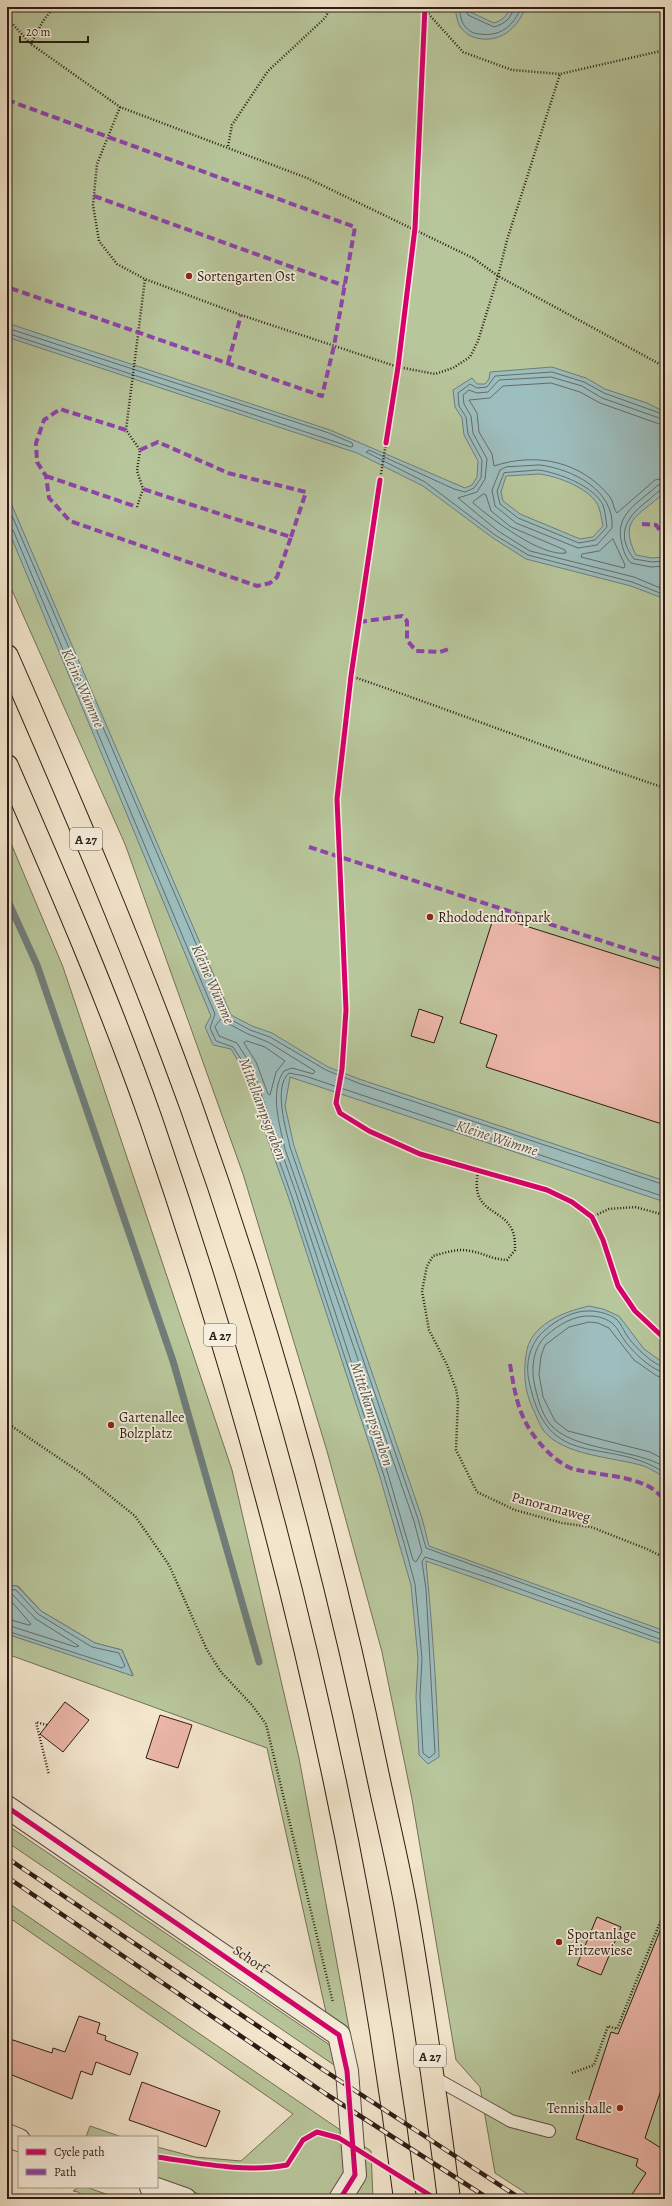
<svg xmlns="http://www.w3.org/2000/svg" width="672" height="2206" viewBox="0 0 672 2206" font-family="Alegreya,serif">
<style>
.green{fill:#b8c69b;stroke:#727158}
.water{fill:#9dbebe;stroke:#6f7d7b;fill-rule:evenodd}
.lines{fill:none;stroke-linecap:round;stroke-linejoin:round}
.shore{stroke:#646d6a;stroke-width:1}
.stream{stroke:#6f7d7b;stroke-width:7}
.building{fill:#ecb7a9;stroke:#2b1c16}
.lane-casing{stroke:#5d4e44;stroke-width:14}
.street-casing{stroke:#5d4e44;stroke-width:24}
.highway-casing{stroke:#2b1c16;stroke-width:24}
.path{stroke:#2b1c16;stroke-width:2.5;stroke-dasharray:1 2;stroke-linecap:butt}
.lane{stroke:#f7efde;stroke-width:12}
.street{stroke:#f7efde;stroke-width:22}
.highway{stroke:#f3e6cd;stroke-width:22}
.rail-casing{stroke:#2b1c16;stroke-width:4.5}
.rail{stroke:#f7efde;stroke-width:3;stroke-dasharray:9;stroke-linecap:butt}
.path-bridge{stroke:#2b1c16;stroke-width:2.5;stroke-dasharray:1 2;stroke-linecap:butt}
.quiet{stroke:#8e44ad;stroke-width:4;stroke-dasharray:8 4;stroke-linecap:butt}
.cycleway-casing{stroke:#f7efde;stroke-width:8}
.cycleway{stroke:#d6006c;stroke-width:5}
.poi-dot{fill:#8f2418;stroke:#f7efde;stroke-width:1.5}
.labels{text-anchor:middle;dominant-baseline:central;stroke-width:3.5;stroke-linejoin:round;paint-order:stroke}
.shield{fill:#f7efde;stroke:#685b52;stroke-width:1}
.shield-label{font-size:13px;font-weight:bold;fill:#2b1c16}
.poi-label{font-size:14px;fill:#2b1c16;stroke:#f7efde;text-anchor:start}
.street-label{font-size:14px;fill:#2b1c16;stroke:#f7efde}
.water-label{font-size:15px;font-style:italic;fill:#535551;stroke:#f7efde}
</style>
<rect width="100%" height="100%" fill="#f3e6cd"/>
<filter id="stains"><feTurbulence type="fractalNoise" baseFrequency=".005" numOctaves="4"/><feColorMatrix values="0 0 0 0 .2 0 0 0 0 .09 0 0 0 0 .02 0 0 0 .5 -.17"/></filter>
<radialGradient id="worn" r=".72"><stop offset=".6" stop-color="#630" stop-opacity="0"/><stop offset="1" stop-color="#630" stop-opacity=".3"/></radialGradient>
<g class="green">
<polygon points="7,7 665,7 665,2199 535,2199 495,2173 480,2087 456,2060 412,1799 382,1652 327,1451 243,1174 125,844 7,579"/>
<polygon points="7,834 63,967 232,1470 299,1758 359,2082 7,1842 7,1825 334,2048 267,1748 7,1654 7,1634 133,1675 122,1650 95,1643 41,1611 18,1586 7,1585"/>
<polygon points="7,1902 371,2151 373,2199 213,2199 157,2179 157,2147 195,2157 241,2161 293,2114 7,1916"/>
<polygon points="90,2126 122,2137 86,2137"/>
<polygon points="79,2187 86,2187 120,2199 86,2199 78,2192 73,2191"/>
</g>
<g class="water">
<path d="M455,7H469L470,12L494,23C502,20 508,16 509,7H526C518,26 504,41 482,39C473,38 467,35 461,28C457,23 456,13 455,7Z"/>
<path d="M7,323L330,430L465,488L472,485L477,477L478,461L464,435L462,418L455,407L453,390L472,378L477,384H485L489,379L490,372L552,367L586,378L605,389L647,403L665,412V491C644,515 616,516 636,555L652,558L665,557V599L631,586L526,559L493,538L423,486L357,453L7,337ZM539,474C557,476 593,489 599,508C601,514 602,521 603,526L593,537L580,539L520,514L503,501L501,492L506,476Z"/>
<path d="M7,494L231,1015L252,1026L272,1033L328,1067L359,1079L665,1181V1202L290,1077L285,1106L294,1146L422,1518L429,1546L665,1631V1645L426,1561C432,1626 437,1691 439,1757L428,1764L419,1755L416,1697L418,1659L411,1585L380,1477L288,1196L242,1068L231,1049L213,1045L205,1027L211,1016L7,527Z"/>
<path d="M589,1306L603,1309L619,1316L644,1349L665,1364V1478C659,1474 651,1469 644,1466C614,1457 563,1456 543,1430C540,1425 537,1418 535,1413C525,1394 523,1376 526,1355C529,1325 563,1312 589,1306Z"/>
<polygon points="7,1585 17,1586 41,1611 95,1643 122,1650 133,1676 7,1634"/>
</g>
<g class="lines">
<g class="shore">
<path d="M459,7C460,13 461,21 464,25C468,31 474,34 480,34C500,37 514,26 521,7"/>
<path d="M465,7L468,15L494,27C504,24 513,18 513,7"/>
<polyline points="7,328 329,433 352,443 353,446 351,447 7,333"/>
<polyline points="665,415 604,393 584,382 552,372 495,376 487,387 477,388 470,384 458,393 459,406 466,417 468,434 482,460 481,478 474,488 465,492 454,489 369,450 366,452 425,482 495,535 528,555 632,582 665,595"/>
<polyline points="665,420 602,398 582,386 551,377 499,380 488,392 477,393 469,390 463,395 464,404 471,416 473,433 487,459 485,479 477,492 458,498 498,531 530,551 634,577 665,590"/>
<path d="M665,426L600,403L580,392L551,383L503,386L490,398L469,400L477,413L479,432L492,454L494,466C536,452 581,461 610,497C614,502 613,509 617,513L655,480L665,478"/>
<path d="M540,465C572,469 615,490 612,528L597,545L578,548L516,523L495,506L492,490L500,470L506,467Z"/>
<path d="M539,470C559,473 594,486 603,505C605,511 606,520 607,527L595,540L579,543L518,518L500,504L497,491L504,473Z"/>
<path d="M665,484L658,485C640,502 613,514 622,544C623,550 626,558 631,563L651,567L665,566"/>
<path d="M665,489C660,489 654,495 650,499C628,515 614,533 634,559L652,562L665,561"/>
<path d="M484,494L486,495L491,511L511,527L565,550L566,553C541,557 492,519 473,503L474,501Z"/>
<polyline points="7,504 228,1018 250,1030 270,1037 326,1070 358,1083 665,1185"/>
<polyline points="7,527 13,530 215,1014 210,1028 216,1041 233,1047 246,1067 291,1194 384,1476 404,1543 415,1584 422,1658 420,1697 423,1753 429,1758 435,1753 426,1589 422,1562 425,1557 492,1579 665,1641"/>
<polygon points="613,539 625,565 624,568 581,557 582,554 599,551"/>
<path d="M222,1018L227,1023L248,1034L268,1042L315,1071L313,1074L292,1068L284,1071C269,1092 280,1126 285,1149L414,1521L422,1552L416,1562L413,1560L388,1474L296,1193L251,1065L237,1043L219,1036L215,1027Z"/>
<polygon points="247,1041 265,1047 285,1061 276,1072 270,1095 268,1094 256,1062 244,1043"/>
<path d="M665,1197L305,1076L289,1073C273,1087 286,1129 290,1147L418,1519L426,1548L665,1635"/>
<path d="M665,1367C654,1366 634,1346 628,1337C624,1332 621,1323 616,1319C610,1314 598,1311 590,1311C574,1310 556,1320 544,1331C530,1343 525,1363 529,1381C548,1475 606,1434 665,1473"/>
<path d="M665,1372C653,1372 632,1351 625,1341C621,1336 618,1328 613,1324C608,1319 598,1316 590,1316C575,1315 558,1325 547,1335C534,1346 531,1365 534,1382C537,1396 541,1413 550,1424C572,1451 634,1448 665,1467"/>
<polyline points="665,1378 657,1376 634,1360 609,1328 598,1323 589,1322 569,1327 545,1345 541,1356 539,1374 543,1397 555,1421 568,1431 650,1452 665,1460"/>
<polyline points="7,1589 16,1590 38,1614 92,1647 119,1653 125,1666 122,1668 7,1631"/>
<polyline points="7,1594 13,1595 36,1619 79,1646 76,1647 7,1625"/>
<polyline points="7,1600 11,1601 31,1624 29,1625 7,1619"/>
</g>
<polyline class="stream" points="7,899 37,965 173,1361 259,1662"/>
</g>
<g class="building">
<polygon points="494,916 665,970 665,1125 486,1067 497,1035 460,1023"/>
<polygon points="419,1009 443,1017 434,1043 411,1036"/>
<polygon points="65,1702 89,1720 63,1752 40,1734"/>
<polygon points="160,1715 192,1725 178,1768 146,1758"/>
<polygon points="597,1917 621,1927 601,1975 577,1965"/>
<polygon points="664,1921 665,2078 645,2138 661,2148 665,2142 665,2199 629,2199 646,2173 636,2166 638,2159 576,2139 611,2032 618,2034"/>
<polygon points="79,2016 100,2023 97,2033 106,2036 105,2040 138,2053 130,2075 96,2062 92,2075 81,2071 72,2099 7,2073 7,2038 52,2053 53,2048 65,2052"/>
<polygon points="142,2082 220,2111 206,2147 129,2120"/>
</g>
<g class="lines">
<defs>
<polyline id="lane" points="433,2077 511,2121 549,2131"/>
<g id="street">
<polyline points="7,1807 339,2035 347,2071 355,2175 340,2199"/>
<polyline points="7,2135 19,2140"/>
<polyline points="151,2187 185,2199"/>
</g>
<g id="highway">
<path d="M7,656C72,804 136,954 191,1106C269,1324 331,1549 378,1776C388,1823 400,1871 408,1919C424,2012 437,2105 449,2199"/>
<path d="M7,766C58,883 109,1000 151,1120C272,1471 359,1831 405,2199"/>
</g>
</defs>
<use href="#lane" class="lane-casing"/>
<use href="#street" class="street-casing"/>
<use href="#highway" class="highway-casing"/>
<g class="path">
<polyline points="419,7 425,10 463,52 512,70 560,74"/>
<polyline points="7,18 31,44 120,107 307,178 473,258 498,276 665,367"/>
<polyline points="31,44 43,21 54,7"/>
<polyline points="120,107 97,164 93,205 99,241 117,264 145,279 241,315 398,367 435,374 453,368 470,357 478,341 498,276 507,240 560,74 665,50"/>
<polyline points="228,146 232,125 268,71 325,18 331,7"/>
<polyline points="380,480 386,443"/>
<polyline points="137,507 143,489 137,471 140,450 126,430 145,279"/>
<path d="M351,676C456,712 560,753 665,788"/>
<path d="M478,1172C470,1215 503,1206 513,1232C515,1238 515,1244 515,1250L507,1260C490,1259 484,1253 470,1251C458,1248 444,1253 433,1256L427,1266L422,1291L429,1330L447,1365L456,1389L458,1400L456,1450L477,1492L515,1510L562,1523L591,1527L647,1549L665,1558"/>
<polyline points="592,1217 609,1209 635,1207 665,1215"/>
<polyline points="7,1423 84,1475 135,1516 169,1565 207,1650 221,1672 252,1705 266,1724 333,2003"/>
<polyline points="47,1725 36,1722 49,1775"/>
<polyline points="572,2073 594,2065 608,2026 617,2029 665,1910"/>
<path d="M157,2157C199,2163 245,2173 287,2165L303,2140L317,2132L329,2135"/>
</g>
<use href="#lane" class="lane"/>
<use href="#street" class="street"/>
<use href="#highway" class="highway"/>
<defs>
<g id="rail">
<polyline points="7,1858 325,2071 521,2199"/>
<polyline points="7,1877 326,2094 489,2199"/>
</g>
</defs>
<use href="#rail" class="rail-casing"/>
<use href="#rail" class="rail"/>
<polyline class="path-bridge" points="339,2138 436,2199"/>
<g class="quiet">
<polyline points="7,100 355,227 334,346 322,396 7,287"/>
<polyline points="94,196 345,286"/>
<polyline points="228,363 241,315"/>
<polyline points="126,430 60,409 44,420 36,443 37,462 46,476 49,498 70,521 257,586 270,583 277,577 291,537 143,489"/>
<polyline points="140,450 158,442 228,473 306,492 291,537"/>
<polyline points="46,476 137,507"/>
<polyline points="642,524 656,525 665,537"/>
<polyline points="359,622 402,616 407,621 407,640 416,651 440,652 449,649"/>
<polyline points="309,847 665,961"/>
<path d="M510,1364C516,1401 520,1424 548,1452C554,1458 564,1466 573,1469C597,1475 625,1475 648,1486C654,1489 659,1495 665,1499"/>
</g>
<defs>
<g id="cycleway">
<polyline points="386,443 398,367 415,228 425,7"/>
<polyline points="380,480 351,676 337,799 346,1010 342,1069 336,1103 340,1113 369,1131 420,1154 547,1190 572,1202 592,1217 603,1240 618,1286 635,1311 665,1339"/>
<polyline points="7,1807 339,2035 347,2071 355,2175 340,2199"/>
<path d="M157,2157C199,2163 245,2173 287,2165L303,2140L317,2132L339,2138L436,2199"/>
</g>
</defs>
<use href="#cycleway" class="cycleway-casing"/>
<use href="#cycleway" class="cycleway"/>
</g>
<g class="poi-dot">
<circle cx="189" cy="276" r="4"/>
<circle cx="430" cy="917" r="4"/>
<circle cx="111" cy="1425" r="4"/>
<circle cx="559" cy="1942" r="4"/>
<circle cx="620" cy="2108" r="4"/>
</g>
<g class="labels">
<g class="shield">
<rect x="70" y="828" width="32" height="22" rx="3"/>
<rect x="204" y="1324" width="32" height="22" rx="3"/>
<rect x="414" y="2045" width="32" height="22" rx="3"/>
</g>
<g class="shield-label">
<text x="86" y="839">A 27</text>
<text x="220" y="1335">A 27</text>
<text x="430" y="2056">A 27</text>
</g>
<g class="poi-label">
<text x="197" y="276">Sortengarten Ost</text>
<text x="438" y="917">Rhododendronpark</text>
<text x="119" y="1417">Gartenallee<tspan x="119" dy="16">Bolzplatz</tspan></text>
<text x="567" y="1934">Sportanlage<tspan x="567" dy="16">Fritzewiese</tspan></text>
<text x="612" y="2108" text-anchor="end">Tennishalle</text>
</g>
<g class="street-label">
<text transform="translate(551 1507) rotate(15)">Panoramaweg</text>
<text transform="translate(250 1959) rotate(34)">Schorf</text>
</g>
<g class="water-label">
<text transform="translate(83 688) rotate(66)">Kleine Wümme</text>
<text transform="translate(213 984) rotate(66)">Kleine Wümme</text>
<text transform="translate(263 1109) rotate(69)">Mittelkampsgraben</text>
<text transform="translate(497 1138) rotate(18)">Kleine Wümme</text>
<text transform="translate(372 1414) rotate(72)">Mittelkampsgraben</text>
</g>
</g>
<rect width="672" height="2206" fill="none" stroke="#f3e6cd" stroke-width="24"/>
<rect x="8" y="8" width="656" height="2190" fill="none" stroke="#2b1c16" stroke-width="2"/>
<rect x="12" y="12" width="648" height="2182" fill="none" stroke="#2b1c16"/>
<rect x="18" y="2136" width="140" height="52" fill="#f7efde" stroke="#a59b8e"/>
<rect x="26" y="2149" width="20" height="6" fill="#d6006c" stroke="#a59b8e"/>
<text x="54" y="2156" font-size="12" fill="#2b1c16">Cycle path</text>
<rect x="26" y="2169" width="20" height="6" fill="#8e44ad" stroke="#a59b8e"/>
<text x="54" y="2176" font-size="12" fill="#2b1c16">Path</text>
<path d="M20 36v6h68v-6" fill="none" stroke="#2b1c16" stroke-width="2"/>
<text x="26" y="36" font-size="12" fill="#2b1c16" stroke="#f7efde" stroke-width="3" paint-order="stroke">20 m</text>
<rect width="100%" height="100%" filter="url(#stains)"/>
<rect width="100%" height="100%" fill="url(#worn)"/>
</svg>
